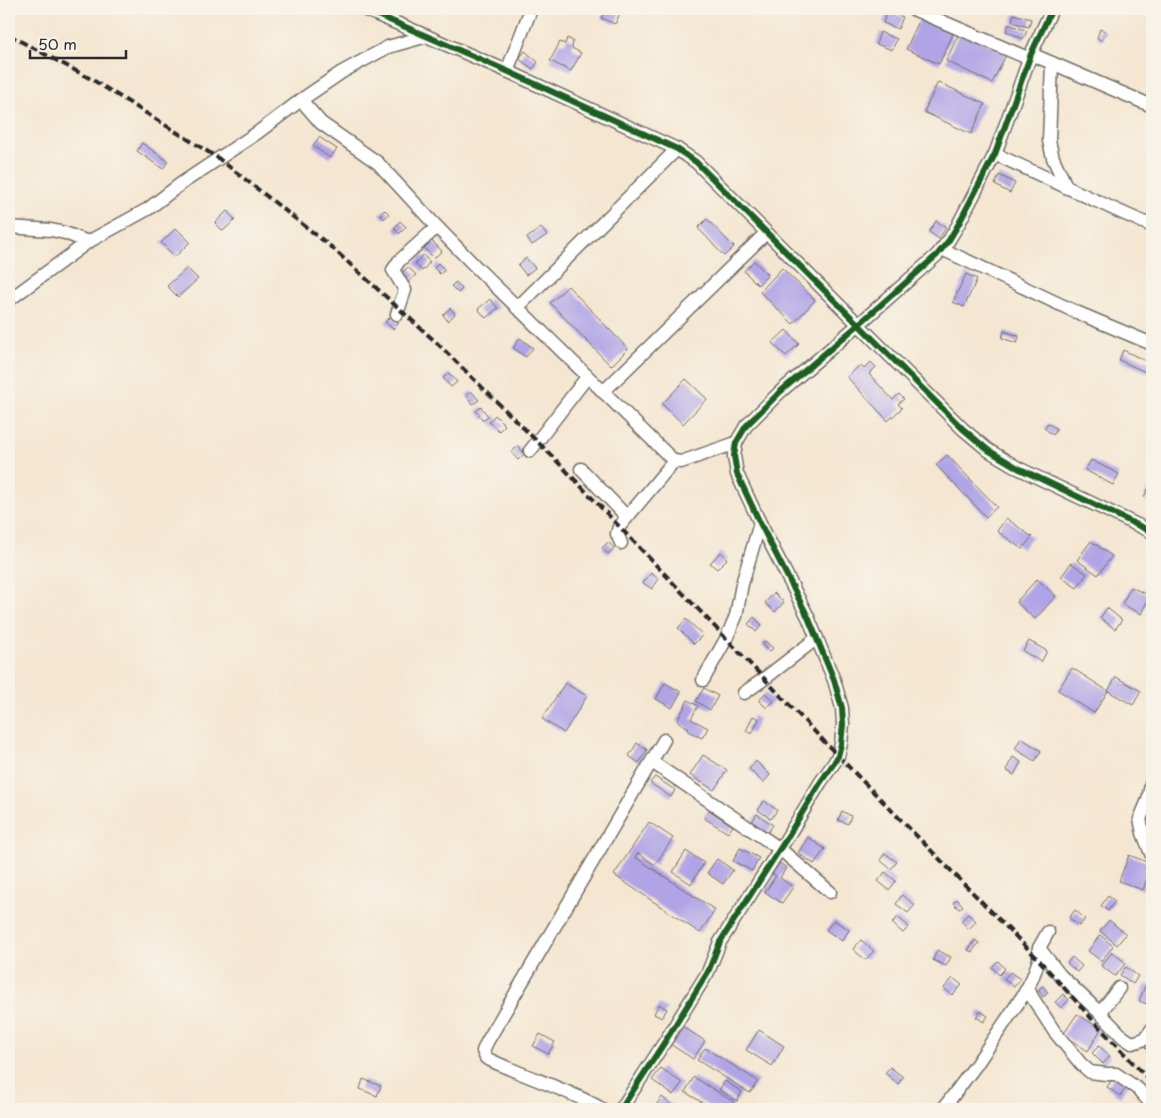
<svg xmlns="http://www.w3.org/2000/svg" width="1161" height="1118" viewBox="0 0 1161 1118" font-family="'Playpen Sans',sans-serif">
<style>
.building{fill:#b1a4e6}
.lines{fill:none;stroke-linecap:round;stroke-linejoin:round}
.minor-casing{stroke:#716c65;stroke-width:15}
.minor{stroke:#fff;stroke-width:12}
.rail{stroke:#2b2b2b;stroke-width:4;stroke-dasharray:8 4;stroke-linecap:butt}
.cycleway-casing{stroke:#f7f3e8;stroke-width:9}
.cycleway{stroke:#1b5e20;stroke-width:6}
</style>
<rect width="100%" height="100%" fill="#f7f3e8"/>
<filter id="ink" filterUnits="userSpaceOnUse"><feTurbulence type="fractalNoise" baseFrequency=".02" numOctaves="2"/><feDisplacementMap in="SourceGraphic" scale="10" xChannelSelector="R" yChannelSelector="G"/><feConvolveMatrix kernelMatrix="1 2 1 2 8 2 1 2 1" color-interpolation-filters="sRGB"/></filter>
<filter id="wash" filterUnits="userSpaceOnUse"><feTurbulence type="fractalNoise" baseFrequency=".0096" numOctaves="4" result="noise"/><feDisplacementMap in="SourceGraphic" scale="20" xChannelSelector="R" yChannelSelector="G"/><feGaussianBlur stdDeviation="1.12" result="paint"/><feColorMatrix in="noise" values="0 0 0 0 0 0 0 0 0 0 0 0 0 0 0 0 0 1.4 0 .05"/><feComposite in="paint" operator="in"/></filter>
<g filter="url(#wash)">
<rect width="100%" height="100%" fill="#f4e6d1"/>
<g id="blocks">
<g class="building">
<polygon points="606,9 622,9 615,24 601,18"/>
<polygon points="887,11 903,17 898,29 883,23"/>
<polygon points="1014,14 1031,19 1029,27 1012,22"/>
<polygon points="920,19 953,34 939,64 906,49"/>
<polygon points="1009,24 1027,31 1023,39 1006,31"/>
<polygon points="1100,29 1106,31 1102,41 1097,38"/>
<polygon points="960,31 1007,53 992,83 946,61"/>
<polygon points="880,32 897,39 892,50 876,44"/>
<polygon points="567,38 573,41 572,48 581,53 571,71 550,61 560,42 565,44"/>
<polygon points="525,51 538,62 533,69 519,59"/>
<polygon points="938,82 985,104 971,134 924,112"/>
<polygon points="319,137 337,149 330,158 313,146"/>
<polygon points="142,143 168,161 163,169 137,151"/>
<polygon points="999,175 1015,183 1010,193 995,185"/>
<polygon points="385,210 389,214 384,219 380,214"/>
<polygon points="227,211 235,220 223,231 215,223"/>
<polygon points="707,219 734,247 724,256 698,228"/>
<polygon points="400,221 406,227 399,234 394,228"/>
<polygon points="936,221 946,227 939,239 929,232"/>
<polygon points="176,228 190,242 175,257 161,243"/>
<polygon points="541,228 547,235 532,245 527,238"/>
<polygon points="431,240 442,251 434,258 423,247"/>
<polygon points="423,255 430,262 422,271 415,263"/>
<polygon points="526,258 535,268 526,275 518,265"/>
<polygon points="754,261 768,275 758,285 744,271"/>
<polygon points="438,263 445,270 440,274 434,268"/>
<polygon points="408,267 416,275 408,282 401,274"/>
<polygon points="187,268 198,279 178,297 167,286"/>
<polygon points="782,268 815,300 793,324 760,292"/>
<polygon points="966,274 977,279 964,307 953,302"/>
<polygon points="456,282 462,289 458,293 451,286"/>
<polygon points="568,286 628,349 611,366 550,303"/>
<polygon points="490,299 498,308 486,318 478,309"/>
<polygon points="450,308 455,314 448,321 443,315"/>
<polygon points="391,316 399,323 393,329 385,322"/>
<polygon points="786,330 799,344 786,356 772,343"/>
<polygon points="1004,331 1019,336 1017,343 1002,338"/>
<polygon points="520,338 533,348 526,357 513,348"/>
<polygon points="1123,350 1152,364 1152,375 1119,360"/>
<polygon points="871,362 876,367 869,374 893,400 899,394 904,399 898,404 902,408 888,421 847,377 860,365 864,369"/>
<polygon points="449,373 457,382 451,387 443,378"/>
<polygon points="686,379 707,399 683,424 662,404"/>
<polygon points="471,391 479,400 473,404 466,395"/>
<polygon points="481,407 488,416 483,420 476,411"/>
<polygon points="495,415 505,425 499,431 489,422"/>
<polygon points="1048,423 1057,429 1053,435 1044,428"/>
<polygon points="518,446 524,454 518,460 511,452"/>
<polygon points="947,455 997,507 986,517 936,465"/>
<polygon points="1091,460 1119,474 1113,485 1085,470"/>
<polygon points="1148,489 1152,491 1152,501 1144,497"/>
<polygon points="1006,518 1032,537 1022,549 997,531"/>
<polygon points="1091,541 1112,556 1098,575 1077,560"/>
<polygon points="608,542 614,548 608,554 602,548"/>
<polygon points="721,552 727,559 717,569 710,563"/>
<polygon points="1071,563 1087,574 1077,588 1061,577"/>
<polygon points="651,573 659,579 652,589 643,583"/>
<polygon points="1037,579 1056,596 1035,619 1016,602"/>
<polygon points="1131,587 1150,596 1141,614 1122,604"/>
<polygon points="774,593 784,602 775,612 765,603"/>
<polygon points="1107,608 1122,620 1115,629 1100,618"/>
<polygon points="754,617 762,625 756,632 748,624"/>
<polygon points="686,619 703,635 694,644 678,628"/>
<polygon points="765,641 773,648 769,652 762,645"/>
<polygon points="1029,641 1047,651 1041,662 1023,651"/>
<polygon points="1072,668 1108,691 1094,713 1058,690"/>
<polygon points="1116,677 1141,691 1133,705 1108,691"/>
<polygon points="565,683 587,696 564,733 542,719"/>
<polygon points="665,683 681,692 672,708 656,699"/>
<polygon points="704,688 718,696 710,710 696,701"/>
<polygon points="765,693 774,701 767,708 759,701"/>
<polygon points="688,700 698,706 691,719 708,728 702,738 688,731 689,728 677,721"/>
<polygon points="753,716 759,719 752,734 746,731"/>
<polygon points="1021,738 1041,751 1035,761 1015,749"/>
<polygon points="637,743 647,750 639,763 629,756"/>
<polygon points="703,755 727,770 714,790 690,775"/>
<polygon points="1013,757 1021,762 1014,775 1006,770"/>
<polygon points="756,761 770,775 763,783 749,769"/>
<polygon points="655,777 675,790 671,797 650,783"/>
<polygon points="764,801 777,810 771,819 758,810"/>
<polygon points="709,810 733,826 728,833 704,818"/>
<polygon points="842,811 851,816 848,824 838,820"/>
<polygon points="757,814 773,825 765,836 749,826"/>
<polygon points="649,822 673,838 655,865 638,853 635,857 715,910 700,933 614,875"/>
<polygon points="808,837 825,849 814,864 798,853"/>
<polygon points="740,848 759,858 752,871 733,861"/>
<polygon points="686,851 704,863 691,884 673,872"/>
<polygon points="885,853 897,862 891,869 880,860"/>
<polygon points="1129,855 1152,864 1143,890 1119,881"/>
<polygon points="717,859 733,870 723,884 707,873"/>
<polygon points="780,863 786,868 780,878 793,887 782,903 765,892 776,876 772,873"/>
<polygon points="885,872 896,881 889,890 878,881"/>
<polygon points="902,895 915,905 908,913 896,904"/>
<polygon points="1108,896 1115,901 1108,911 1101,906"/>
<polygon points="957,899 963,906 959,909 953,903"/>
<polygon points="1075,910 1085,919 1079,926 1069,918"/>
<polygon points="968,914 976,921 969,929 961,921"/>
<polygon points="898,917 909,927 903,933 892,923"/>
<polygon points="834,920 849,930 842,941 826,930"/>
<polygon points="1109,920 1126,934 1117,945 1100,931"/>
<polygon points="1100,935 1113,946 1101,961 1088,951"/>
<polygon points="861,940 874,951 865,960 853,949"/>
<polygon points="975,940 979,943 972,952 968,950"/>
<polygon points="937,950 951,957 946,966 933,960"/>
<polygon points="1112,952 1126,963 1115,976 1101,966"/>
<polygon points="1072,957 1082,966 1077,972 1067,963"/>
<polygon points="998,961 1005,969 999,975 992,967"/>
<polygon points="1126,967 1138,976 1133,984 1120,975"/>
<polygon points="1010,972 1020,979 1014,987 1004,979"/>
<polygon points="953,978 962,985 952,995 944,988"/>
<polygon points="1146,984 1152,986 1152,1006 1139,1001"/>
<polygon points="1043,986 1048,993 1043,997 1038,990"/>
<polygon points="1063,994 1069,1000 1061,1008 1055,1002"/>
<polygon points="659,1004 667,1009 662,1018 654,1014"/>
<polygon points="980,1011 988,1016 984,1022 976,1017"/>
<polygon points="1077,1014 1101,1029 1088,1051 1063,1035"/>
<polygon points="682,1026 705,1041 693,1059 670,1044"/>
<polygon points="759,1030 784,1046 772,1066 746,1050"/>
<polygon points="540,1034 555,1042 548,1054 533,1046"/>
<polygon points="1152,1040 1152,1054 1145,1047"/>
<polygon points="1099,1046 1110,1056 1103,1064 1092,1053"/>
<polygon points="705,1048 758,1081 750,1093 697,1060"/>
<polygon points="890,1067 903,1077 898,1084 885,1073"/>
<polygon points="661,1068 682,1083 673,1095 652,1080"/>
<polygon points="1115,1075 1129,1084 1120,1096 1107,1087"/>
<polygon points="694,1077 735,1103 731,1109 713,1109 685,1092"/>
<polygon points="363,1079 381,1086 377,1096 360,1089"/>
<polygon points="725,1081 742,1092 737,1101 719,1090"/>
<polygon points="662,1097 674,1107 672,1109 661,1109 656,1105"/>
</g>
</g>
</g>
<g filter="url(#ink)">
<use href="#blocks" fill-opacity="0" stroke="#716c65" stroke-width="1"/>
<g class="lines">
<defs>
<g id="minor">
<polyline points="364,9 507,71 677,149 696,162 963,429 988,450 1018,468 1152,532"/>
<polyline points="913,9 1030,59"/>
<polyline points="1031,54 1152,106"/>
<polyline points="1052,63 1049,141 1053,158 1067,188"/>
<polyline points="507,71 531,9"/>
<polyline points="301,100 321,123 378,163 388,174 437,227 476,267 674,461 681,462 736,443"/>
<polyline points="995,154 1116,210 1152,226"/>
<polyline points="9,227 51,230 65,233 88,242"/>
<polyline points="942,249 1076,312 1152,344"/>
<polyline points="9,300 88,242 148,209 182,183 257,133 301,100 342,72 388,47 427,36"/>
<polyline points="517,308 677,149"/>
<polyline points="397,314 405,290 393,270 399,261 437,227"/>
<polyline points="603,392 766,233"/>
<polyline points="530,451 587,377"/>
<polyline points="581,469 627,517"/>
<polyline points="621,543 617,534 619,527 674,461"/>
<polyline points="703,680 726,639 736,616 742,584 760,523"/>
<polyline points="744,693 764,679 817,638"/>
<polyline points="652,762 780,849 830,892"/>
<polyline points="1152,780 1148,800 1152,807"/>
<polyline points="1148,800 1140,819 1143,833 1152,856"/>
<polyline points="1048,932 1039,948 1060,975 1100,1013 1123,1037 1132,1043 1145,1039 1152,1029"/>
<polyline points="1028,988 1032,997 1054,1031 1081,1064 1090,1072 1106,1074 1116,1074 1138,1089 1152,1105"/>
<polyline points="1100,1013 1119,988"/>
<path d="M602,1109C566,1088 524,1077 486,1058L483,1051L487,1042L664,740"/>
<polyline points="621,1109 666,1040 708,972 720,942 785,841 820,783 834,763 838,756 841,744 843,724 842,708 834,680 808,617 760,523 737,474 734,456 736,443 746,426 780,392 858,325 937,255 949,240 958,225 995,154 1031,54 1052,9"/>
<polyline points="943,1109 976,1065 1024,994 1032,979 1039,960 1039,948"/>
</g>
</defs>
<use href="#minor" class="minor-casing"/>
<use href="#minor" class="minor"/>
<polyline class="rail" points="9,35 93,80 218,158 329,245 438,344 554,458 838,756 1039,960 1101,1029 1152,1083"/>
<defs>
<g id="cycleway">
<polyline points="364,9 507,71 677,149 696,162 963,429 988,450 1018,468 1152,532"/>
<polyline points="621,1109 666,1040 708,972 720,942 785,841 820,783 834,763 838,756 841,744 843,724 842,708 834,680 808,617 760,523 737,474 734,456 736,443 746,426 780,392 858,325 937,255 949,240 958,225 995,154 1031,54 1052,9"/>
</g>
</defs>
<use href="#cycleway" class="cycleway-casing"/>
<use href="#cycleway" class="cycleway"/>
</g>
</g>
<rect width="1161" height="1118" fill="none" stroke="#f7f3e8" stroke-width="30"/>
<path d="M30 50v8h96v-8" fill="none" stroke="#2b2b2b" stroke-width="2.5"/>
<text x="38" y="50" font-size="15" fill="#2b2b2b" stroke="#f7f3e8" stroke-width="4" paint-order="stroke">50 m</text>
</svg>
